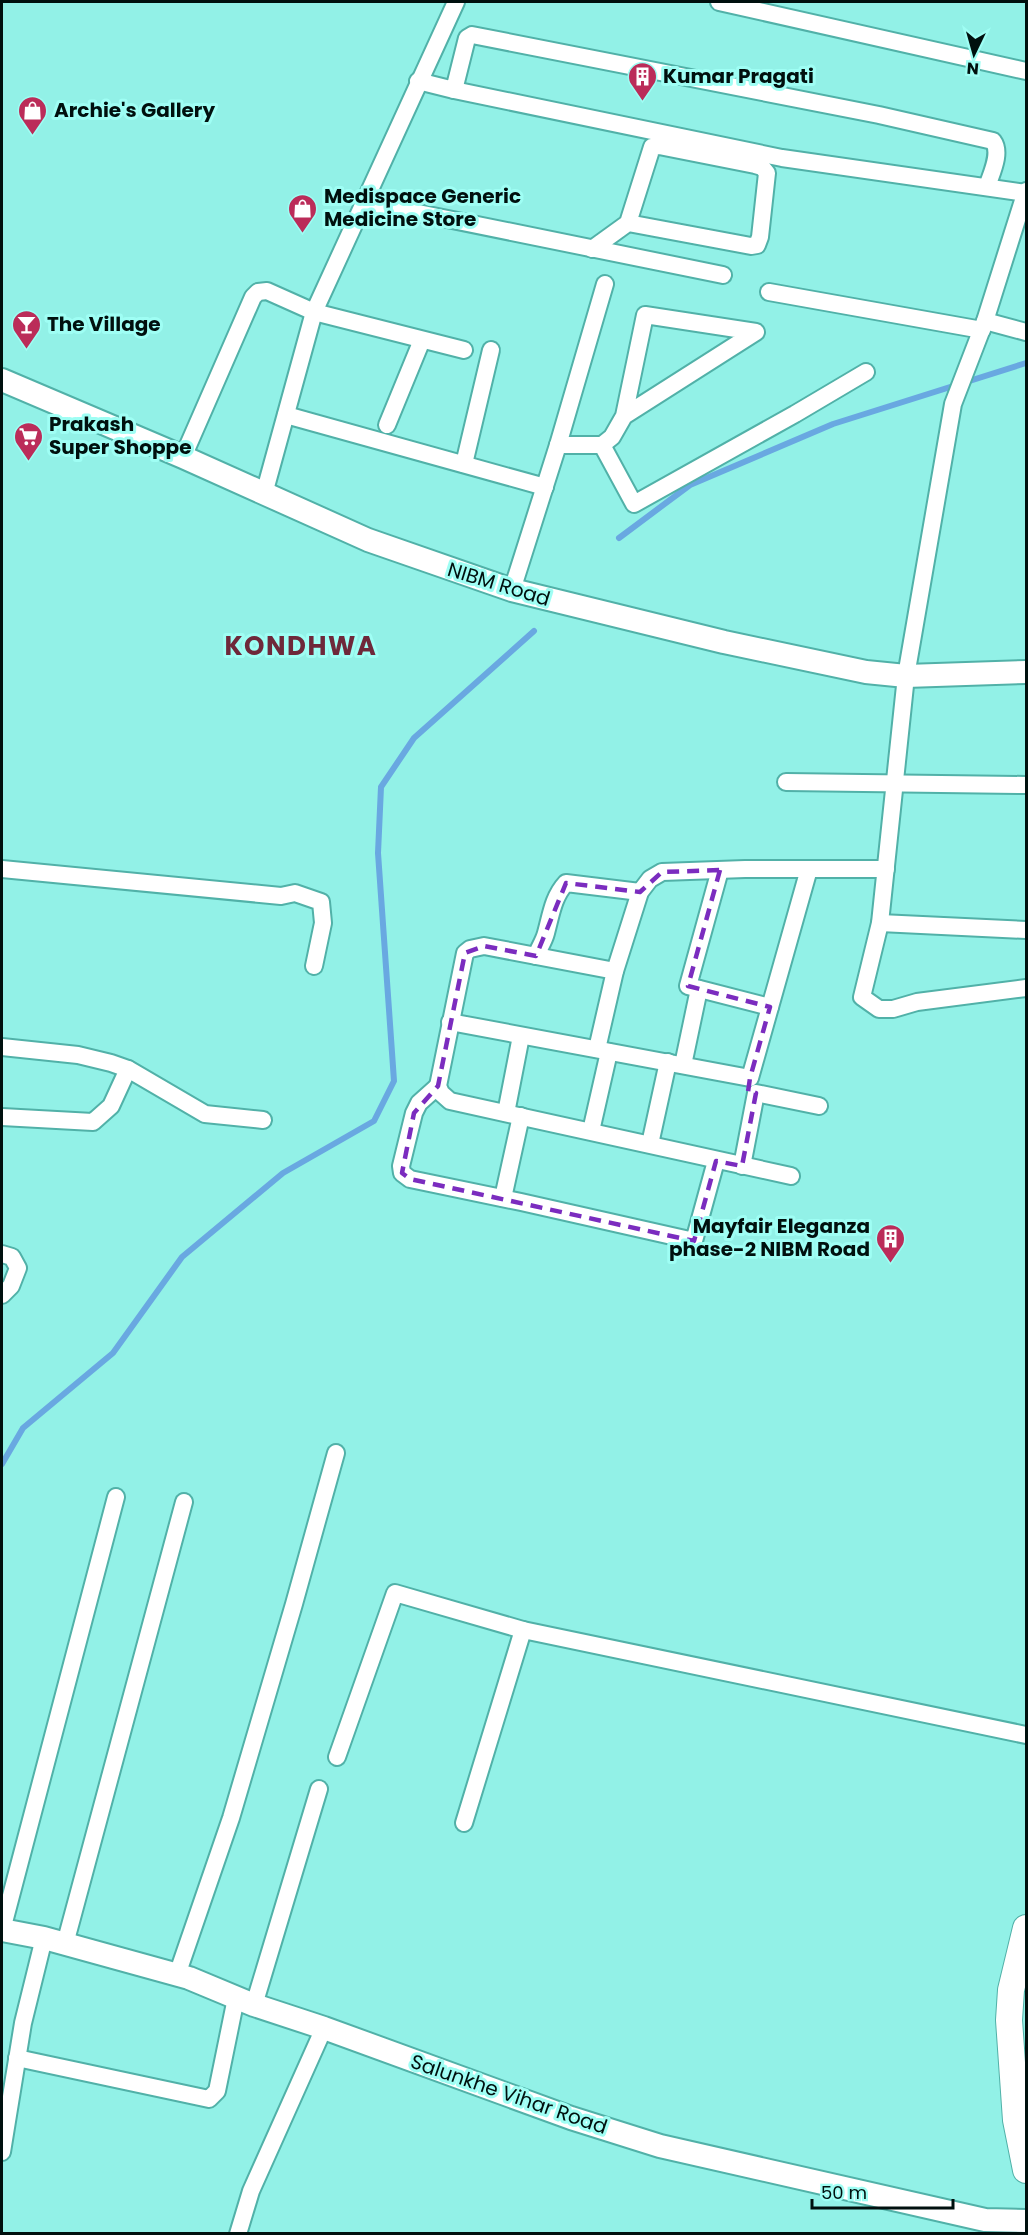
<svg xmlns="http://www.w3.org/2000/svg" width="1028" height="2235" viewBox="0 0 1028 2235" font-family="Poppins,sans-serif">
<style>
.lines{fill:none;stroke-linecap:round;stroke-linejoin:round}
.stream{stroke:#69a8e1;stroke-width:6}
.street-casing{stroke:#51b1a8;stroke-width:20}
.secondary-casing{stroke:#51b1a8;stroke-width:26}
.primary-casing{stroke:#51b1a8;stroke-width:28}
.street{stroke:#fff;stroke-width:16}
.secondary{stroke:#fff;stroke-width:22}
.primary{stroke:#fff;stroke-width:26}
.marked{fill:none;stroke:#7b2cbf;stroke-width:4.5;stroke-dasharray:12 8;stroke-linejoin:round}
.labels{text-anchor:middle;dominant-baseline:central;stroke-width:6;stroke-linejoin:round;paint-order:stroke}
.poi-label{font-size:20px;font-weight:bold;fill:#00100e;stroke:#9ffef4;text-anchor:start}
.street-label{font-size:20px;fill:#00100e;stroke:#9ffef4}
.district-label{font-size:26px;font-weight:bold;letter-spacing:1.5px;fill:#6e283a;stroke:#9ffef4}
</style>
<rect width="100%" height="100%" fill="#92f1e7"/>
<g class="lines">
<g class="stream">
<polyline points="619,538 690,485 833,424 1026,363"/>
<polyline points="2,1464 23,1428 113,1353 182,1257 283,1173 374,1121 394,1081 378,853 381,787 414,738 534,631"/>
</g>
<defs>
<g id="street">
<polyline points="719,2 1026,71"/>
<path d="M418,81L454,90L467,38L472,35L879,115L993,141C1002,153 991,174 987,187"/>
<polyline points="454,90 782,158 1026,193"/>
<polyline points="1026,191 985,321 953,404 906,676 880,923 862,997 879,1009 893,1009 917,1002 1026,988"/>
<polyline points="364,202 723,275"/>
<polyline points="592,249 628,223 751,246 757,245 760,237 767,173 762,167 755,165 659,146 652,147 628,223"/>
<polyline points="769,292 982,330"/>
<polyline points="985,321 1026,332"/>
<polyline points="286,415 545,487"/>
<polyline points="387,425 422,340"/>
<polyline points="558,445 602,445 612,437 624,416 756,332 645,315 624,416"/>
<polyline points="602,445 634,504 795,414 866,372"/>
<polyline points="183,457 253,297 258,292 267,291 314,312 464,350"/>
<polyline points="464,464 491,350"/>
<polyline points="264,494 314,312 456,2"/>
<polyline points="512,590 558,445 605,284"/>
<polyline points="786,782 1026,785"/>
<polyline points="2,869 281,896 295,893 321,902 323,923 314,966"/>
<polyline points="720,870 688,986 770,1007"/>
<polyline points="880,923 1026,930"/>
<path d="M536,956C539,948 544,941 546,933C551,915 553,897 566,883L640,892"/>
<polyline points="615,971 484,946 470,949 465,953 438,1086 441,1093 450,1101 791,1176"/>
<polyline points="450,1022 750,1078 809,869"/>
<polyline points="2,1047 78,1055 111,1063 128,1069 205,1114 263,1120"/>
<polyline points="597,1049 615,971 640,892 650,879 662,872 745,869 886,869"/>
<polyline points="683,1065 699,989"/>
<polyline points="438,1086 419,1103 414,1113 401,1166 402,1173 410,1179 521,1202 694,1241 716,1161"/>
<polyline points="506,1113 521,1036"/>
<polyline points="2,1117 93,1122 111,1106 128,1069"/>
<polyline points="591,1131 609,1052"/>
<polyline points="650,1144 668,1062"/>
<polyline points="742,1166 756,1093 819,1106"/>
<polyline points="503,1198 521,1116"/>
<polyline points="2,1254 12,1257 18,1268 11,1286 2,1295"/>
<polyline points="337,1757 395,1593 523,1630 1026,1735"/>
<polyline points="464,1823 523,1630"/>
<polyline points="2,1930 116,1497"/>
<polyline points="65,1944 184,1502"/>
<polyline points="177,1975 231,1818 294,1604 336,1453"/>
<polyline points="254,2005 319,1789"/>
<polyline points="17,2058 209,2099 217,2091 236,1998"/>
<polyline points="2,2152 23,2023 44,1938"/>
<polyline points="238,2234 251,2191 324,2028"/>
</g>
<g id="secondary">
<polyline points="2,380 183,457 368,540 512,590 724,642 866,672 906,676 1026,672"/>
<polyline points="2,1930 44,1938 189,1978 254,2005 324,2028 571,2118 660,2146 985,2220 1026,2221"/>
</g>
<polyline id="primary" points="1026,1928 1011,1990 1009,2020 1016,2120 1026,2170"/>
</defs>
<use href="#street" class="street-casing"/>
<use href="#secondary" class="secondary-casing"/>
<use href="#primary" class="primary-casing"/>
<use href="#street" class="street"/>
<use href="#secondary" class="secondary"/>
<use href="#primary" class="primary"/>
</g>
<path class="marked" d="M720,870L688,986L770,1007L750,1078L748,1092L756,1093L742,1166L716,1161L694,1241L410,1179L402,1173L414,1113L438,1086L465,953L484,946L536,956L566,883L640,892L662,872Z"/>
<defs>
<symbol id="building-pin" viewBox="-11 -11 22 30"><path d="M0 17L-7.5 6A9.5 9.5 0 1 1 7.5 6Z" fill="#bb2c59" stroke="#9ffef4"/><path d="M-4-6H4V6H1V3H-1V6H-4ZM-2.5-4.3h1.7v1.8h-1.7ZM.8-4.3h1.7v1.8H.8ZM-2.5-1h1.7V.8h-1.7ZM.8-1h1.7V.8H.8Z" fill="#fff"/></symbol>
<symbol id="shop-pin" viewBox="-11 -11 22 30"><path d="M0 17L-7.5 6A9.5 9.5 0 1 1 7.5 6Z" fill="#bb2c59" stroke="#9ffef4"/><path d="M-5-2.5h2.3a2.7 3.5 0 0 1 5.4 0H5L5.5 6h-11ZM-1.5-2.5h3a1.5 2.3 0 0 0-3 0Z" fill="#fff"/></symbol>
<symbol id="bar-pin" viewBox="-11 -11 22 30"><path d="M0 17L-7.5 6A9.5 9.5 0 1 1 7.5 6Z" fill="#bb2c59" stroke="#9ffef4"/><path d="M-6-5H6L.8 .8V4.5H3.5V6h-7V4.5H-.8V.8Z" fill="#fff"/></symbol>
<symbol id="supermarket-pin" viewBox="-11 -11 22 30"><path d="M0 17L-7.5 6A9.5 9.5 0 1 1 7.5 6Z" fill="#bb2c59" stroke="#9ffef4"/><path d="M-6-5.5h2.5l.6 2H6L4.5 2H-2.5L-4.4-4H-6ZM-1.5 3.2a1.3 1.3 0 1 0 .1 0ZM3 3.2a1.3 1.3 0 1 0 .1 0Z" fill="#fff"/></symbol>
</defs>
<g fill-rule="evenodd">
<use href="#building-pin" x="626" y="60" width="33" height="45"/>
<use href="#shop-pin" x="16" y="94" width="33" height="45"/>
<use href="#shop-pin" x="286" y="192" width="33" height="45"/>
<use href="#bar-pin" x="10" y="308" width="33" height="45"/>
<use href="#supermarket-pin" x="12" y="420" width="33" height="45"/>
<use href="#building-pin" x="874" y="1222" width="33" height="45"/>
</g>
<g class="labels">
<g class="poi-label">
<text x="663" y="76">Kumar Pragati</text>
<text x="54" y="110">Archie's Gallery</text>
<text x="324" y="196">Medispace Generic<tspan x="324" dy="23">Medicine Store</tspan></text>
<text x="47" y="324">The Village</text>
<text x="49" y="424">Prakash<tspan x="49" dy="23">Super Shoppe</tspan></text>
<text x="870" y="1226" text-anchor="end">Mayfair Eleganza<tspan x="870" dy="23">phase-2 NIBM Road</tspan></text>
</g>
<g class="street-label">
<text transform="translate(499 584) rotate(17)">NIBM Road</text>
<text transform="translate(509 2094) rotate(19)">Salunkhe Vihar Road</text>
</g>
<g class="district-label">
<text x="301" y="646">KONDHWA</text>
</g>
</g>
<rect width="1028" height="2235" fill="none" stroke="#00100e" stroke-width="6"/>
<g transform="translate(974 54) rotate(185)" stroke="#9ffef4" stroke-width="4.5" paint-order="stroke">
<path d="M0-4.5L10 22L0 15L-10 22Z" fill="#00100e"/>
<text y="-9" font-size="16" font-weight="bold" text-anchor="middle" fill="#00100e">N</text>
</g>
<path d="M812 2199v9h141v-9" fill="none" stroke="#00100e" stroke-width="3"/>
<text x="821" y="2199" font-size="18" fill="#00100e" stroke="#9ffef4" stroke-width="4.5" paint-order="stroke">50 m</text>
</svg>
